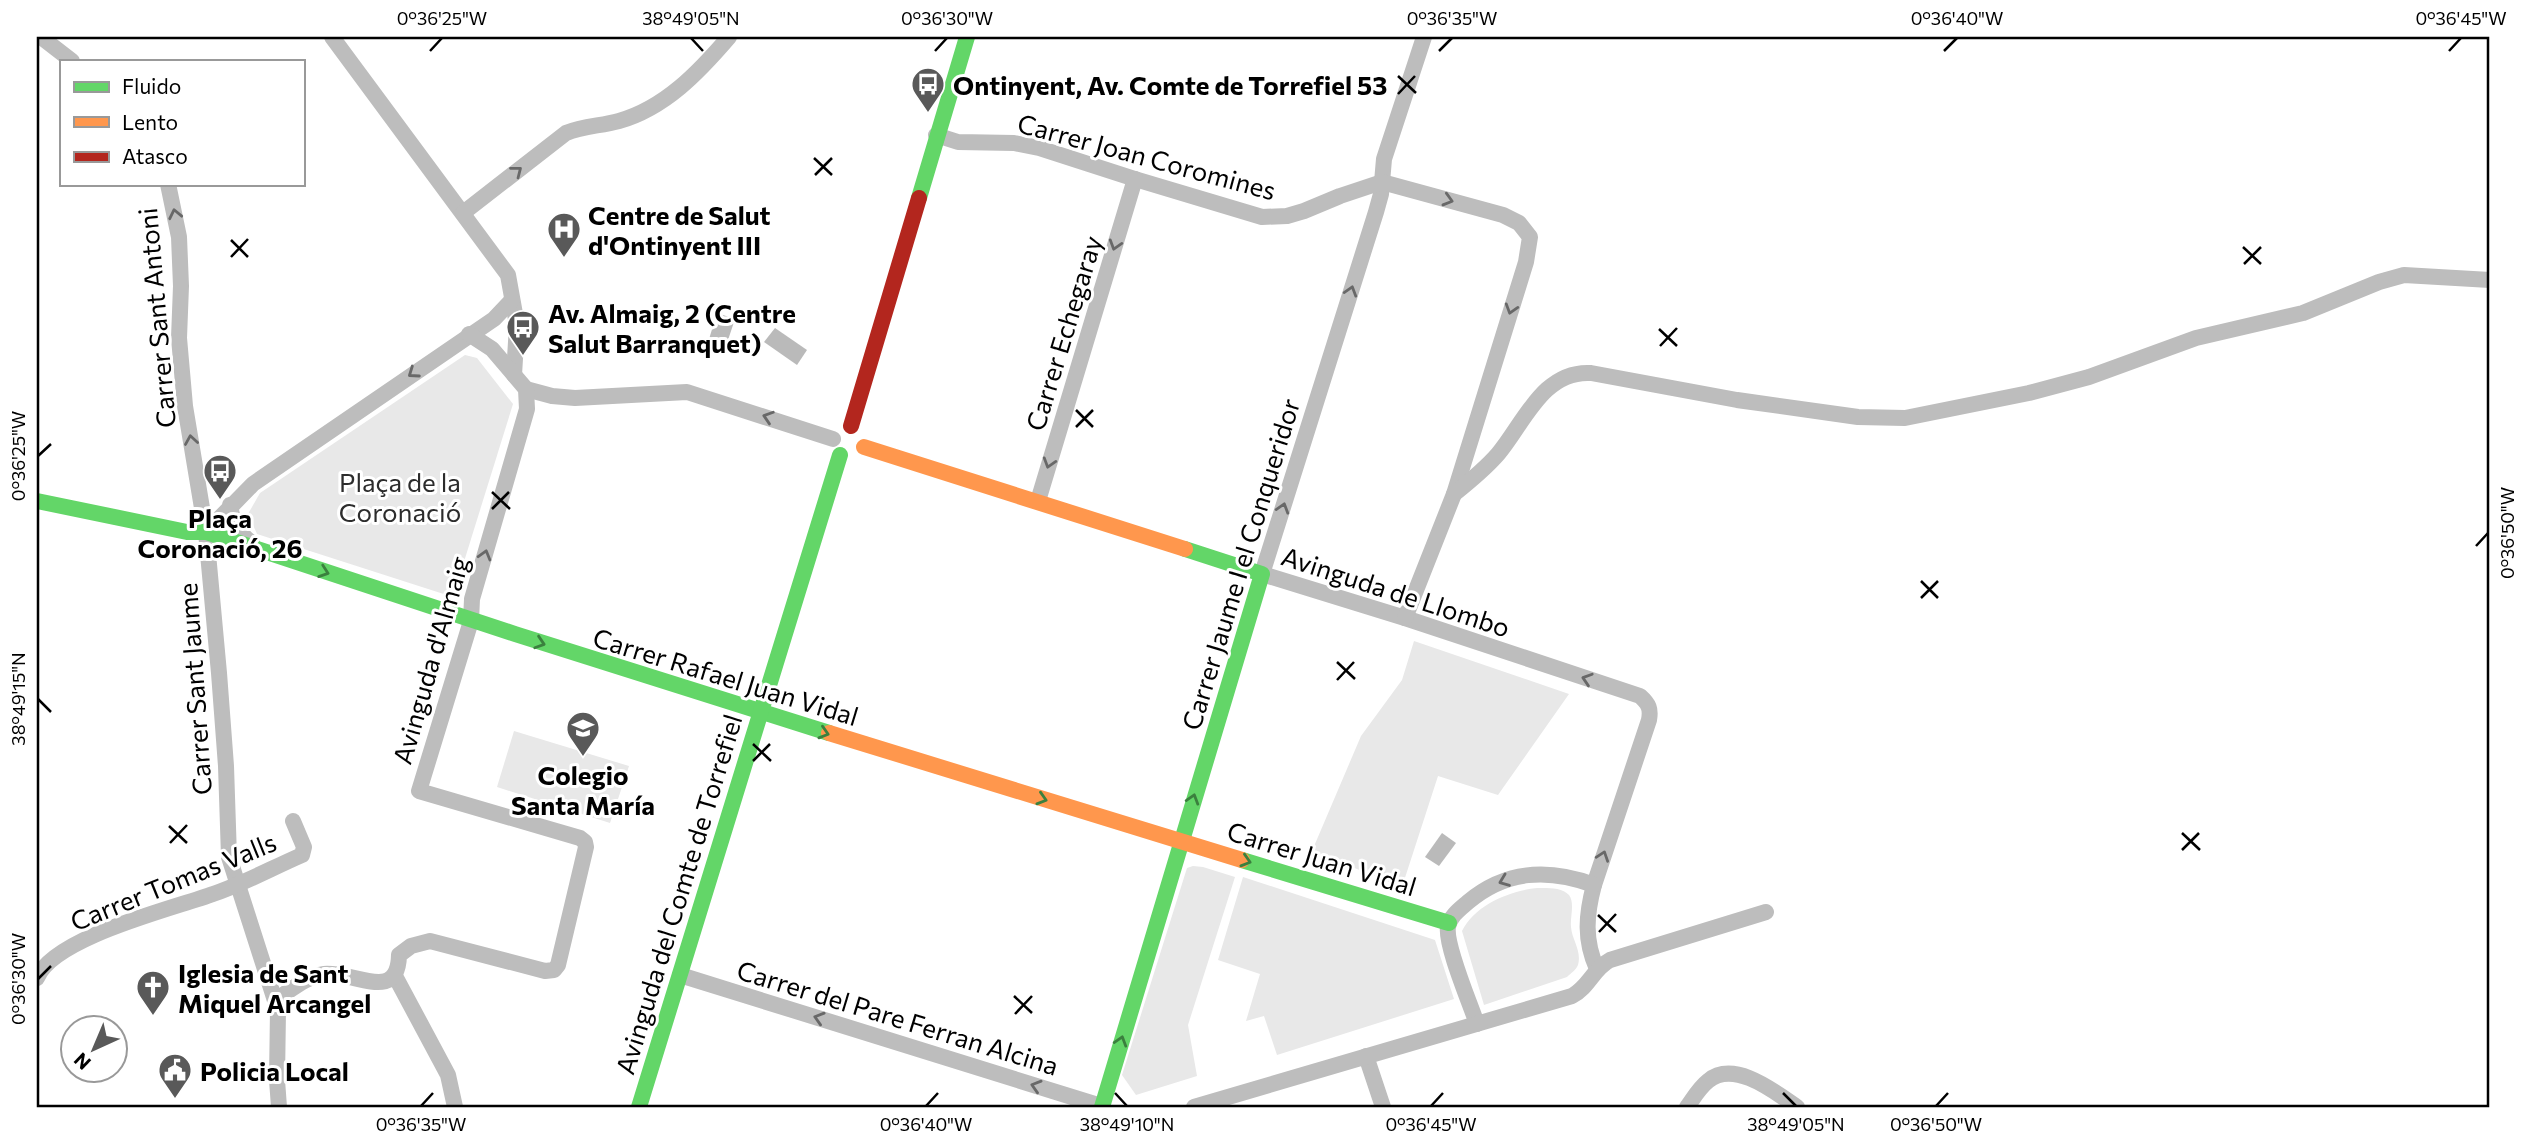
<svg xmlns="http://www.w3.org/2000/svg" width="2527" height="1144" viewBox="0 0 2527 1144" font-family="Commissioner,sans-serif">
<style>
.green{fill:#e8e8e8}
.water{fill:#bababa}
.lines{fill:none;stroke-linecap:round;stroke-linejoin:round}
.street{stroke:#bdbdbd;stroke-width:16}
.fast{stroke:#63d668;stroke-width:16}
.slow{stroke:#ff974d;stroke-width:16}
.jam{stroke:#b3261e;stroke-width:16}
.oneway{stroke:#686868}
.oneway2{stroke:#3b803e}
.ticks{fill:none;stroke:#000;stroke-width:2.5}
.labels{text-anchor:middle;dominant-baseline:central;stroke-width:6;stroke-linejoin:round;paint-order:stroke}
.poi-label{font-size:26px;font-weight:bold;fill:#000;stroke:#fff;text-anchor:start}
.street-label{font-size:26px;fill:#000;stroke:#fff}
.park-label{font-size:26px;fill:#2c2c2c;stroke:#fff}
.neatline{fill:none;stroke:#000;stroke-width:2.5}
.ticks-label{font-size:18px;text-anchor:middle;fill:#000}
</style>
<rect width="100%" height="100%" fill="#fff"/>
<g class="green">
<polygon points="465,355 477,358 513,404 453,597 257,534 248,514 260,493"/>
<polygon points="1414,641 1569,694 1498,795 1438,776 1402,887 1312,851 1361,736 1402,680"/>
<polygon points="514,731 629,766 610,823 497,787"/>
<polygon points="1193,866 1203,867 1235,877 1188,1025 1197,1076 1136,1095 1122,1075 1187,868"/>
<polygon points="1243,877 1435,940 1454,999 1277,1055 1264,1016 1246,1021 1260,974 1218,960"/>
<path d="M1537,888C1546,888 1562,887 1569,895C1575,903 1570,917 1571,927C1572,940 1582,951 1578,965C1576,970 1571,973 1567,977L1484,1005L1462,931C1475,905 1509,891 1537,888Z"/>
</g>
<g class="water">
<polygon points="717,313 735,319 723,355 706,349"/>
<polygon points="775,328 807,350 797,365 764,342"/>
<polygon points="1442,833 1456,843 1439,866 1425,857"/>
</g>
<g class="lines">
<g class="street">
<polyline points="41,37 72,61"/>
<polyline points="332,37 508,275 517,325 514,375"/>
<path d="M1424,37L1384,159L1381,194L1376,212L1262,574L1405,618L1640,696C1649,704 1651,709 1649,720L1594,885C1586,915 1584,940 1597,969"/>
<polyline points="936,135 958,142 1014,143 1039,148 1135,179 1262,217 1287,216 1304,211 1340,196 1382,182 1503,215 1519,223 1530,237 1526,262 1454,494 1405,618"/>
<polyline points="168,184 179,237 181,286 179,338 185,406 206,532 219,673 226,766 229,857 278,1010 277,1080 279,1107"/>
<path d="M463,213L566,133C583,126 601,126 619,121C665,108 699,72 729,37"/>
<polyline points="526,389 552,396 575,398 687,392 833,439"/>
<path d="M1454,494C1469,482 1485,469 1498,454C1524,423 1543,370 1591,373L1737,400L1858,417L1905,418L2029,393L2089,377L2196,338L2303,313L2379,282L2404,275L2490,280"/>
<polyline points="1038,501 1135,179"/>
<path d="M230,505C233,523 237,532 252,543"/>
<polyline points="206,532 253,484 494,319 512,300"/>
<polyline points="680,975 1101,1106"/>
<polyline points="395,976 448,1075 455,1107"/>
<path d="M37,978C54,937 172,909 213,894C243,884 272,868 302,855L304,847L293,821"/>
<path d="M275,1000C290,991 307,976 324,974C354,971 398,1004 399,955L411,946L430,941L545,971L554,970L558,965L586,847L585,842L580,838L419,791L471,621L472,599L527,409L526,389L492,349L469,334"/>
<path d="M1477,1024C1470,1003 1445,945 1448,927C1450,916 1460,909 1468,902C1506,870 1548,868 1594,885"/>
<polyline points="1366,1056 1383,1107"/>
<path d="M1194,1107L1572,996C1589,987 1593,969 1610,960L1766,912"/>
<path d="M1687,1107C1693,1099 1699,1088 1708,1081C1734,1059 1775,1092 1797,1107"/>
</g>
<g class="fast">
<polyline points="919,198 967,37"/>
<polyline points="37,501 187,532 206,532 515,634 829,733"/>
<polyline points="1242,860 1449,923"/>
<polyline points="639,1107 840,455"/>
<polyline points="1102,1107 1262,574 1185,549"/>
</g>
<g class="slow">
<polyline points="864,447 1185,549"/>
<polyline points="829,733 1242,860"/>
</g>
<polyline class="jam" points="851,426 919,198"/>
</g>
<defs><path id="oneway-chevron" d="M-2-3.5L2.5 0L-2 3.5" fill="none" stroke-width="1.6" stroke-linecap="round" stroke-linejoin="round" transform="scale(1.75)"/></defs>
<g class="oneway">
<use href="#oneway-chevron" transform="translate(517 171) rotate(-38)"/>
<use href="#oneway-chevron" transform="translate(1448 200) rotate(16)"/>
<use href="#oneway-chevron" transform="translate(175 214) rotate(-102)"/>
<use href="#oneway-chevron" transform="translate(1115 245) rotate(107)"/>
<use href="#oneway-chevron" transform="translate(1351 291) rotate(-73)"/>
<use href="#oneway-chevron" transform="translate(1511 309) rotate(107)"/>
<use href="#oneway-chevron" transform="translate(413 373) rotate(145)"/>
<use href="#oneway-chevron" transform="translate(768 417) rotate(-162)"/>
<use href="#oneway-chevron" transform="translate(191 440) rotate(-99)"/>
<use href="#oneway-chevron" transform="translate(1049 463) rotate(107)"/>
<use href="#oneway-chevron" transform="translate(1283 508) rotate(-73)"/>
<use href="#oneway-chevron" transform="translate(485 555) rotate(-74)"/>
<use href="#oneway-chevron" transform="translate(1587 679) rotate(-162)"/>
<use href="#oneway-chevron" transform="translate(1603 856) rotate(-71)"/>
<use href="#oneway-chevron" transform="translate(1504 881) rotate(159)"/>
<use href="#oneway-chevron" transform="translate(819 1018) rotate(-163)"/>
<use href="#oneway-chevron" transform="translate(1036 1086) rotate(-163)"/>
</g>
<g class="oneway2">
<use href="#oneway-chevron" transform="translate(324 572) rotate(19)"/>
<use href="#oneway-chevron" transform="translate(540 643) rotate(18)"/>
<use href="#oneway-chevron" transform="translate(824 733) rotate(17)"/>
<use href="#oneway-chevron" transform="translate(1042 799) rotate(17)"/>
<use href="#oneway-chevron" transform="translate(1193 799) rotate(-73)"/>
<use href="#oneway-chevron" transform="translate(1246 861) rotate(17)"/>
<use href="#oneway-chevron" transform="translate(1121 1041) rotate(-73)"/>
</g>
<path class="ticks" d="M691,38L703,51M430,51L442,38M935,51L947,38M1439,51L1452,38M1944,51L1957,38M2449,51L2461,38M1398,76L1416,93M1398,94L1415,76M814,158L832,175M815,175L832,158M231,240L248,257M2243,247L2261,264M231,257L248,239M2244,264L2261,247M1659,329L1677,346M1660,346L1677,328M1076,410L1093,427M1076,427L1093,410M38,456L51,444M492,492L510,509M492,509L509,492M2476,546L2488,533M1921,581L1938,598M1921,598L1938,581M1337,662L1355,679M1337,680L1354,662M38,699L51,712M753,744L771,761M753,761L770,744M169,826L187,843M2182,833L2200,850M170,843L187,825M2182,850L2199,833M1598,915L1616,932M1599,932L1616,914M38,979L51,966M1014,996L1032,1013M1015,1014L1032,996M1115,1093L1127,1106M1783,1093L1796,1106M421,1106L433,1093M926,1106L938,1093M1431,1106L1443,1093M1936,1106L1948,1093"/>
<defs>
<symbol id="bus-pin" viewBox="-11 -11 22 30"><path d="M0 17L-7.5 6A9.5 9.5 0 1 1 7.5 6Z" fill="#595959" stroke="#fff"/><path d="M-5-6H5V4H4V6H2V4H-2V6H-4V4H-5ZM-3.5-4V0h7V-4ZM-3.5 1.2v1.5H-2V1.2ZM2 1.2v1.5H3.5V1.2Z" fill="#fff"/></symbol>
<symbol id="hospital-pin" viewBox="-11 -11 22 30"><path d="M0 17L-7.5 6A9.5 9.5 0 1 1 7.5 6Z" fill="#595959" stroke="#fff"/><path d="M-5-5h3v3.5h4V-5h3V5h-3V1.5h-4V5h-3Z" fill="#fff"/></symbol>
<symbol id="school-pin" viewBox="-11 -11 22 30"><path d="M0 17L-7.5 6A9.5 9.5 0 1 1 7.5 6Z" fill="#595959" stroke="#fff"/><path d="M0-5L7-2L0 1L-7-2ZM-4 1L0 2.5L4 1V4Q0 6-4 4Z" fill="#fff"/></symbol>
<symbol id="church-pin" viewBox="-11 -11 22 30"><path d="M0 17L-7.5 6A9.5 9.5 0 1 1 7.5 6Z" fill="#595959" stroke="#fff"/><path d="M-1.2-6h2.4v3.5h3.3v2.4h-3.3V6h-2.4V-.1h-3.3v-2.4h3.3Z" fill="#fff"/></symbol>
<symbol id="civic-pin" viewBox="-11 -11 22 30"><path d="M0 17L-7.5 6A9.5 9.5 0 1 1 7.5 6Z" fill="#595959" stroke="#fff"/><path d="M-.6-6.5H3V-4.5H.6V-3L4-1V1h2V6H-6V1h2V-1L-.6-3ZM-1.2 2.5V6h2.4V2.5Z" fill="#fff"/></symbol>
</defs>
<g fill-rule="evenodd">
<use href="#bus-pin" x="909" y="65" width="38" height="52"/>
<use href="#hospital-pin" x="545" y="210" width="38" height="52"/>
<use href="#bus-pin" x="504" y="308" width="38" height="52"/>
<use href="#bus-pin" x="201" y="452" width="38" height="52"/>
<use href="#school-pin" x="564" y="709" width="38" height="52"/>
<use href="#church-pin" x="134" y="968" width="38" height="52"/>
<use href="#civic-pin" x="156" y="1051" width="38" height="52"/>
</g>
<g class="labels">
<g class="poi-label">
<text x="953" y="84">Ontinyent, Av. Comte de Torrefiel 53</text>
<text x="588" y="214">Centre de Salut<tspan x="588" dy="30">d'Ontinyent III</tspan></text>
<text x="548" y="312">Av. Almaig, 2 (Centre<tspan x="548" dy="30">Salut Barranquet)</tspan></text>
<text x="220" y="517" text-anchor="middle">Plaça<tspan x="220" dy="30">Coronació, 26</tspan></text>
<text x="583" y="774" text-anchor="middle">Colegio<tspan x="583" dy="30">Santa María</tspan></text>
<text x="178" y="972">Iglesia de Sant<tspan x="178" dy="30">Miquel Arcangel</tspan></text>
<text x="200" y="1070">Policia Local</text>
</g>
<g class="street-label">
<text transform="translate(1147 156) rotate(15)">Carrer Joan Coromines</text>
<text transform="translate(156 318) rotate(-95)">Carrer Sant Antoni</text>
<text transform="translate(1063 333) rotate(-73)">Carrer Echegaray</text>
<text transform="translate(1240 564) rotate(-73)">Carrer Jaume I el Conqueridor</text>
<text transform="translate(1396 591) rotate(18)">Avinguda de Llombo</text>
<text transform="translate(430 660) rotate(-74)">Avinguda d'Almaig</text>
<text transform="translate(726 676) rotate(17)">Carrer Rafael Juan Vidal</text>
<text transform="translate(194 689) rotate(-94)">Carrer Sant Jaume</text>
<text transform="translate(1322 858) rotate(17)">Carrer Juan Vidal</text>
<text transform="translate(173 881) rotate(-22)">Carrer Tomas Valls</text>
<text transform="translate(678 894) rotate(-73)">Avinguda del Comte de Torrefiel</text>
<text transform="translate(898 1017) rotate(17)">Carrer del Pare Ferran Alcina</text>
</g>
<g class="park-label">
<text x="400" y="481">Plaça de la<tspan x="400" dy="30">Coronació</tspan></text>
</g>
</g>
<rect width="2527" height="1144" fill="none" stroke="#ffffff" stroke-width="77"/>
<rect x="60" y="60" width="245" height="126" fill="#ffffff" stroke="#999999" stroke-width="2"/>
<rect x="74" y="82" width="35" height="10" fill="#63d668" stroke="#999999" stroke-width="2"/>
<text x="122" y="94" font-size="21" fill="#000000">Fluido</text>
<rect x="74" y="117" width="35" height="10" fill="#ff974d" stroke="#999999" stroke-width="2"/>
<text x="122" y="130" font-size="21" fill="#000000">Lento</text>
<rect x="74" y="152" width="35" height="10" fill="#b3261e" stroke="#999999" stroke-width="2"/>
<text x="122" y="164" font-size="21" fill="#000000">Atasco</text>
<g transform="translate(94 1049) rotate(224)"><circle r="33" fill="#ffffff" stroke="#999999" stroke-width="2"/>
<path d="M0-5L12 26L0 18L-12 26Z" fill="#595959"/>
<text y="-10" font-size="19" font-weight="bold" text-anchor="middle" fill="#000000">N</text>
</g>
<rect x="38" y="38" width="2450" height="1068" class="neatline"/>
<g class="ticks-label">
<text x="442" y="25">0°36'25"W</text>
<text x="691" y="25">38°49'05"N</text>
<text x="947" y="25">0°36'30"W</text>
<text x="1452" y="25">0°36'35"W</text>
<text x="1957" y="25">0°36'40"W</text>
<text x="2461" y="25">0°36'45"W</text>
<text transform="translate(19 456) rotate(-90)" y="6">0°36'25"W</text>
<text transform="translate(2508 533) rotate(-90)" y="6">0°36'50"W</text>
<text transform="translate(19 699) rotate(-90)" y="6">38°49'15"N</text>
<text transform="translate(19 979) rotate(-90)" y="6">0°36'30"W</text>
<text x="421" y="1131">0°36'35"W</text>
<text x="926" y="1131">0°36'40"W</text>
<text x="1127" y="1131">38°49'10"N</text>
<text x="1431" y="1131">0°36'45"W</text>
<text x="1796" y="1131">38°49'05"N</text>
<text x="1936" y="1131">0°36'50"W</text>
</g>
</svg>
